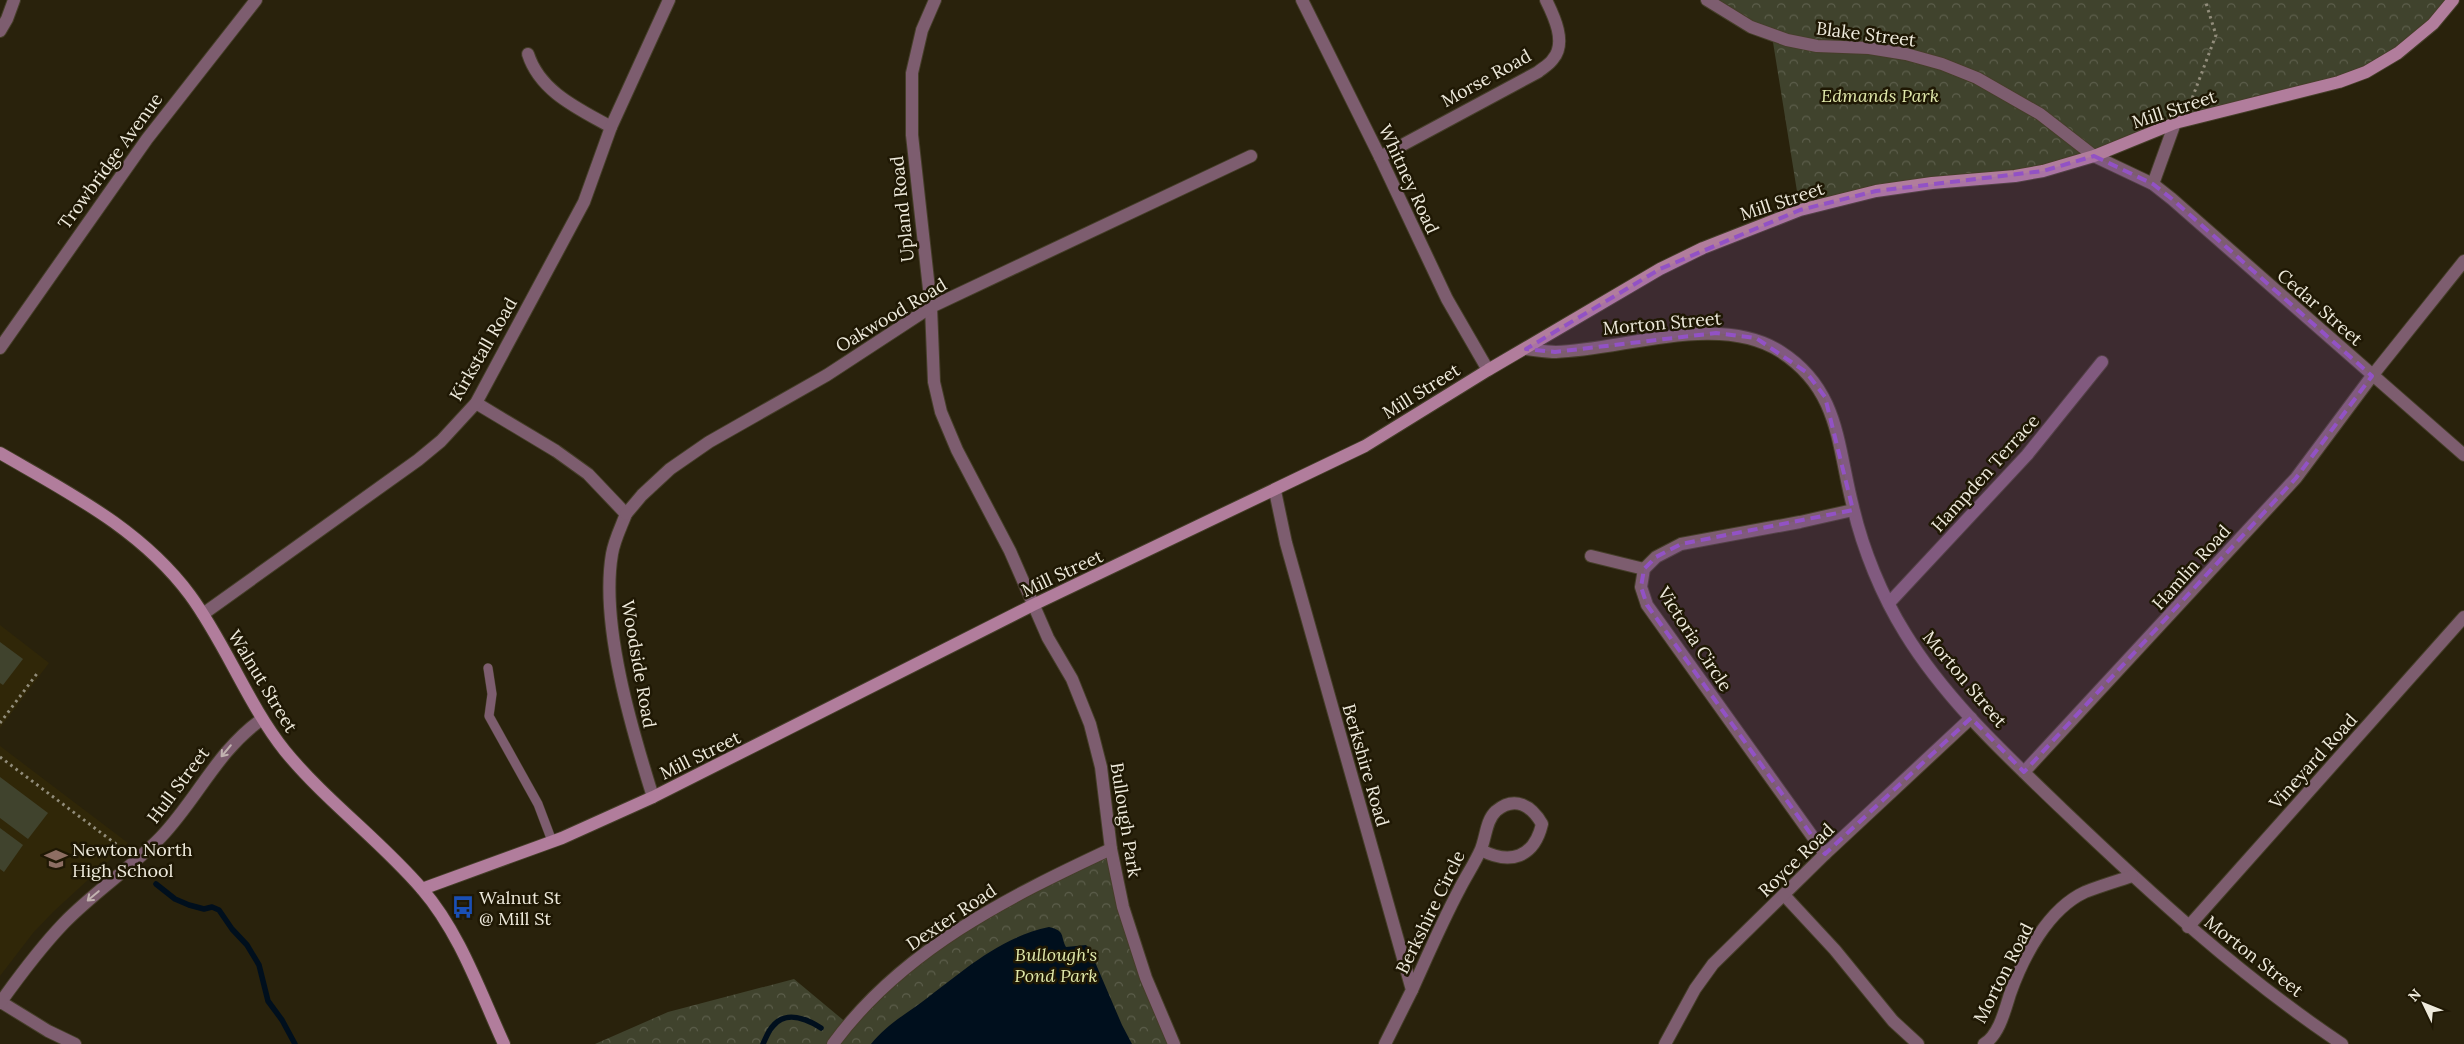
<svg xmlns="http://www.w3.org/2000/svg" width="2464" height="1044" viewBox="0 0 2464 1044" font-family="Lora,serif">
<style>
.built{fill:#302708}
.park{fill:url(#park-crowns)}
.garden{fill:#40432d}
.water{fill:#000f1d}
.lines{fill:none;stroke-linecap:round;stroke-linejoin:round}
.stream{stroke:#000f1d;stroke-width:5.5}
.lane-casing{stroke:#453e29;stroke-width:10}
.street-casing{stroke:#453e29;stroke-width:14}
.secondary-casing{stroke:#453e29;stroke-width:14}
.path{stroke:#928d7b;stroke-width:3;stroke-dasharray:2.5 4;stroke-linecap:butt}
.lane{stroke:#7d5d6f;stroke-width:9}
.street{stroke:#7d5d6f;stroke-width:12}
.secondary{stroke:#b17d9c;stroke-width:12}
.oneway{stroke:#c1b2b0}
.marked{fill:#9252c5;fill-opacity:0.2;stroke:#9252c5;stroke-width:4;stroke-dasharray:10 6;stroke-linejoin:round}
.labels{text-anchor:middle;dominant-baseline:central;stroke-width:5;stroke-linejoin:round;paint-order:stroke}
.street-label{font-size:18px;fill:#eeeadc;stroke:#1f1804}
.park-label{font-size:18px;font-style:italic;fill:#e0e8aa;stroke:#1f1804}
.poi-label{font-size:18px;fill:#eeeadc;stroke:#1f1804;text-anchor:start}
</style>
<defs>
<pattern id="park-crowns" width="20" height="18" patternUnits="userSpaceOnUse" patternTransform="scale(1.25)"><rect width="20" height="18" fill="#40432d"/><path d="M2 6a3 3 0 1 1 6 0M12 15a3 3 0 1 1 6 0" fill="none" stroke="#5c5e4b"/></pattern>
</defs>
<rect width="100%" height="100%" fill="#29220c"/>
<g class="built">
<polygon points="0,625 49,663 0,728"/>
<polygon points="0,746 128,843 53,912 33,933 0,976"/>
</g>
<g class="park">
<polygon points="1707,0 2453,0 2381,64 2226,110 2072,164 1932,183 1800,210 1772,36"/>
<polygon points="1111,849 1118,885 1174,1044 595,1044 668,1012 794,979 848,1024 938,943"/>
</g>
<g class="garden">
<polygon points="0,642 23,659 3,685 0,683"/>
<polygon points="0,777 48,813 28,839 0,818"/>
<polygon points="0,828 23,845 4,872 0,869"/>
</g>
<path class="water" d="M1049,927C1066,931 1060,936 1066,947L1086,945L1089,948L1122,1025L1132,1044H871C883,1029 899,1018 915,1007C958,976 996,938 1049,927Z"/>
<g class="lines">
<g class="stream">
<polyline points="156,884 175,899 189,905 204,909 212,907 219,910 232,929 247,945 259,965 268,1001 282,1020 295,1044"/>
<path d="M763,1044C766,1038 768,1031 773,1026C786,1010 807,1019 821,1028"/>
</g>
<defs>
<polyline id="lane" points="488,668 492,694 489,716 538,804 552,841"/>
<g id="street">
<polyline points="935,0 922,30 912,73 912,135 931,307 934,382 941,412 957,450 1010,551 1048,638 1072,679 1090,724 1101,767 1111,849 1123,907 1146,978 1174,1044"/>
<polyline points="1302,0 1380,157 1447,299 1488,370"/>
<polyline points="1707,0 1751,27 1787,40 1817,46 1869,48 1906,54 1942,64 1977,78 2040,114 2094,156 2153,184 2172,199 2464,455"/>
<polyline points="0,31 7,19 14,0"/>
<path d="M528,54C540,92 579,109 611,127"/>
<path d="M1380,157L1538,72C1543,68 1550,64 1553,59C1567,43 1554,16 1546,0"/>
<polyline points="2153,184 2175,123"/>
<polyline points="0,348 147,139 256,0"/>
<path d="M1526,349C1536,350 1546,352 1556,352C1624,350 1720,312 1781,352C1840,390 1837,446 1853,507C1863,550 1882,596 1905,633C1946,700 2006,755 2062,809C2150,893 2240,976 2342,1044"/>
<path d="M476,403L556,451L588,474L626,514C621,527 614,541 612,554C600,624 632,730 653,797"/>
<polyline points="1275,491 1286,543 1412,990 1385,1044"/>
<polyline points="626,514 642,495 670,469 709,442 827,375 931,307 1251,156"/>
<polyline points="1591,556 1644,569"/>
<polyline points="1889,603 2027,455 2102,362"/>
<polyline points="203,614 418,460 441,441 476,403 584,202 611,127 669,0"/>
<polyline points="2024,772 2296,478 2372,376 2464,261"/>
<polyline points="1825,854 1647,605 1641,587 1644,569 1656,557 1681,544 1800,522 1853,510"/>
<polyline points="1784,895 1835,950 1893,1021 1918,1044"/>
<polyline points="2188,927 2464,617"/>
<path d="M1412,990C1427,957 1442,922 1459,890C1466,876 1475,863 1481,849C1486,837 1486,820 1496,811C1515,795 1532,806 1542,824C1534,858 1510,865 1481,850"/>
<polyline points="1,1002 48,1031 75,1044"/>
<path d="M0,1003C20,975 40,948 64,923C94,892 131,868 161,837C198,798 217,751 262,719"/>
<path d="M833,1044C902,950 1008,897 1111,849"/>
<polyline points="1665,1044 1695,989 1713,964 1825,854 1971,718"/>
<path d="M1984,1044C1999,1035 2005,1010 2010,994C2023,957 2048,909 2085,892C2100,886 2117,881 2132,876"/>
</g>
<g id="secondary">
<path d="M0,453C69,493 141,529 190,595C226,644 247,703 285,751C326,801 380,840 422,889C460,933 480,992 504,1044"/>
<polyline points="422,889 562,838 653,797 1033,605 1365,446 1488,370 1660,269 1703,248 1800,210 1876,191 1932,183 2015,176 2043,171 2094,156 2175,123 2339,82 2366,72 2398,53 2433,24 2453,0"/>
</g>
</defs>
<use href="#lane" class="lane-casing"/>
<use href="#street" class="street-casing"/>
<use href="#secondary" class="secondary-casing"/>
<g class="path">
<polyline points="2190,104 2216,35 2205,0"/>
<polyline points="0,723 39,671"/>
<polyline points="0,757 124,850"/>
</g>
<use href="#lane" class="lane"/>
<use href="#street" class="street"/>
<use href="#secondary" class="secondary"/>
</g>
<defs><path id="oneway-shaft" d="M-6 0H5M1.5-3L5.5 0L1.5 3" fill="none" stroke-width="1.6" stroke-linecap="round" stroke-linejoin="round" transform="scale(1.25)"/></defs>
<g class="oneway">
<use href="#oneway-shaft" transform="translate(226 751) rotate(130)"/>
<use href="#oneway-shaft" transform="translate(93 896) rotate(140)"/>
</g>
<path class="marked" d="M2094,156L2153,184L2172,199L2372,376L2296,478L2024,772L1971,718L1825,854L1647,605L1641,587L1644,569L1656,557L1681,544L1853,510L1825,397L1806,372L1756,338L1716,333L1555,352L1526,349L1660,269L1800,210L1876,191L2043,171Z"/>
<defs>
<symbol id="school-bare" viewBox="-9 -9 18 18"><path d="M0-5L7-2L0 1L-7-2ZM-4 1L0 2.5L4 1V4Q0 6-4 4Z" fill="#8d6e63" stroke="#1f1804" stroke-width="2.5" paint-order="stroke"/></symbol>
<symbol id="bus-bare" viewBox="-9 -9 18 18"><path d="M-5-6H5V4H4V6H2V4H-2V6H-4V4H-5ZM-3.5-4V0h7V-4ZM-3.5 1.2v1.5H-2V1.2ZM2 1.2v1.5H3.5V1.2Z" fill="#1a4fb4" stroke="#1f1804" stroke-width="2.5" paint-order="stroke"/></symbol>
</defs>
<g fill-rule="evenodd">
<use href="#school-bare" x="40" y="843" width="32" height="32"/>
<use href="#bus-bare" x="447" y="891" width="32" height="32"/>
</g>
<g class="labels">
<g class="street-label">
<text transform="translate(1866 34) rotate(7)">Blake Street</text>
<text transform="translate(1486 78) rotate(-29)">Morse Road</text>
<text transform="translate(2174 109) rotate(-18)">Mill Street</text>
<text transform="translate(110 161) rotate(-54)">Trowbridge Avenue</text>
<text transform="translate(1409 179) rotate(65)">Whitney Road</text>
<text transform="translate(1782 201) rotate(-18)">Mill Street</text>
<text transform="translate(902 209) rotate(-96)">Upland Road</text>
<text transform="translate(2320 307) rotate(41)">Cedar Street</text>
<text transform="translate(891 315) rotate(-31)">Oakwood Road</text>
<text transform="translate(1662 323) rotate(-5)">Morton Street</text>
<text transform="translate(483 349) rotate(-60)">Kirkstall Road</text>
<text transform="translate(1421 391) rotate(-32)">Mill Street</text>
<text transform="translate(1985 473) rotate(-48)">Hampden Terrace</text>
<text transform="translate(2191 567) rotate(-48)">Hamlin Road</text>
<text transform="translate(1062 573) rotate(-25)">Mill Street</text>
<text transform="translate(1695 639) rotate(57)">Victoria Circle</text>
<text transform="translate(639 664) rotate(80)">Woodside Road</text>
<text transform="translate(1965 679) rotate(50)">Morton Street</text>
<text transform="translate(263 681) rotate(59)">Walnut Street</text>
<text transform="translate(700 755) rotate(-26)">Mill Street</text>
<text transform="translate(2313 761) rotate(-48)">Vineyard Road</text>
<text transform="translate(1366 765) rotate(74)">Berkshire Road</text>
<text transform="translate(178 785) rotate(-53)">Hull Street</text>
<text transform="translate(1126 820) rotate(81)">Bullough Park</text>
<text transform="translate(1796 860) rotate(-44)">Royce Road</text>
<text transform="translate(1430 912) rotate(-64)">Berkshire Circle</text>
<text transform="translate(951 917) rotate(-34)">Dexter Road</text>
<text transform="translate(2254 956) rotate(38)">Morton Street</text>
<text transform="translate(2003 973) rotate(-63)">Morton Road</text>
</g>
<g class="park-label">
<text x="1880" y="95">Edmands Park</text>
<text x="1056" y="954">Bullough's<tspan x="1056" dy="21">Pond Park</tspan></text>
</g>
<g class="poi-label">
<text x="72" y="849">Newton North<tspan x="72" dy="21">High School</tspan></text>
<text x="479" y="897">Walnut St<tspan x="479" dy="21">@ Mill St</tspan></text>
</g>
</g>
<g transform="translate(2424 1004) rotate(313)" stroke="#1f1804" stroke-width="4" paint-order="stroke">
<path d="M0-4L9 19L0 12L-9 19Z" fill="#eeeadc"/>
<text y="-8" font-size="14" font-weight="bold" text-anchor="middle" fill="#eeeadc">N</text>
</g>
</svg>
